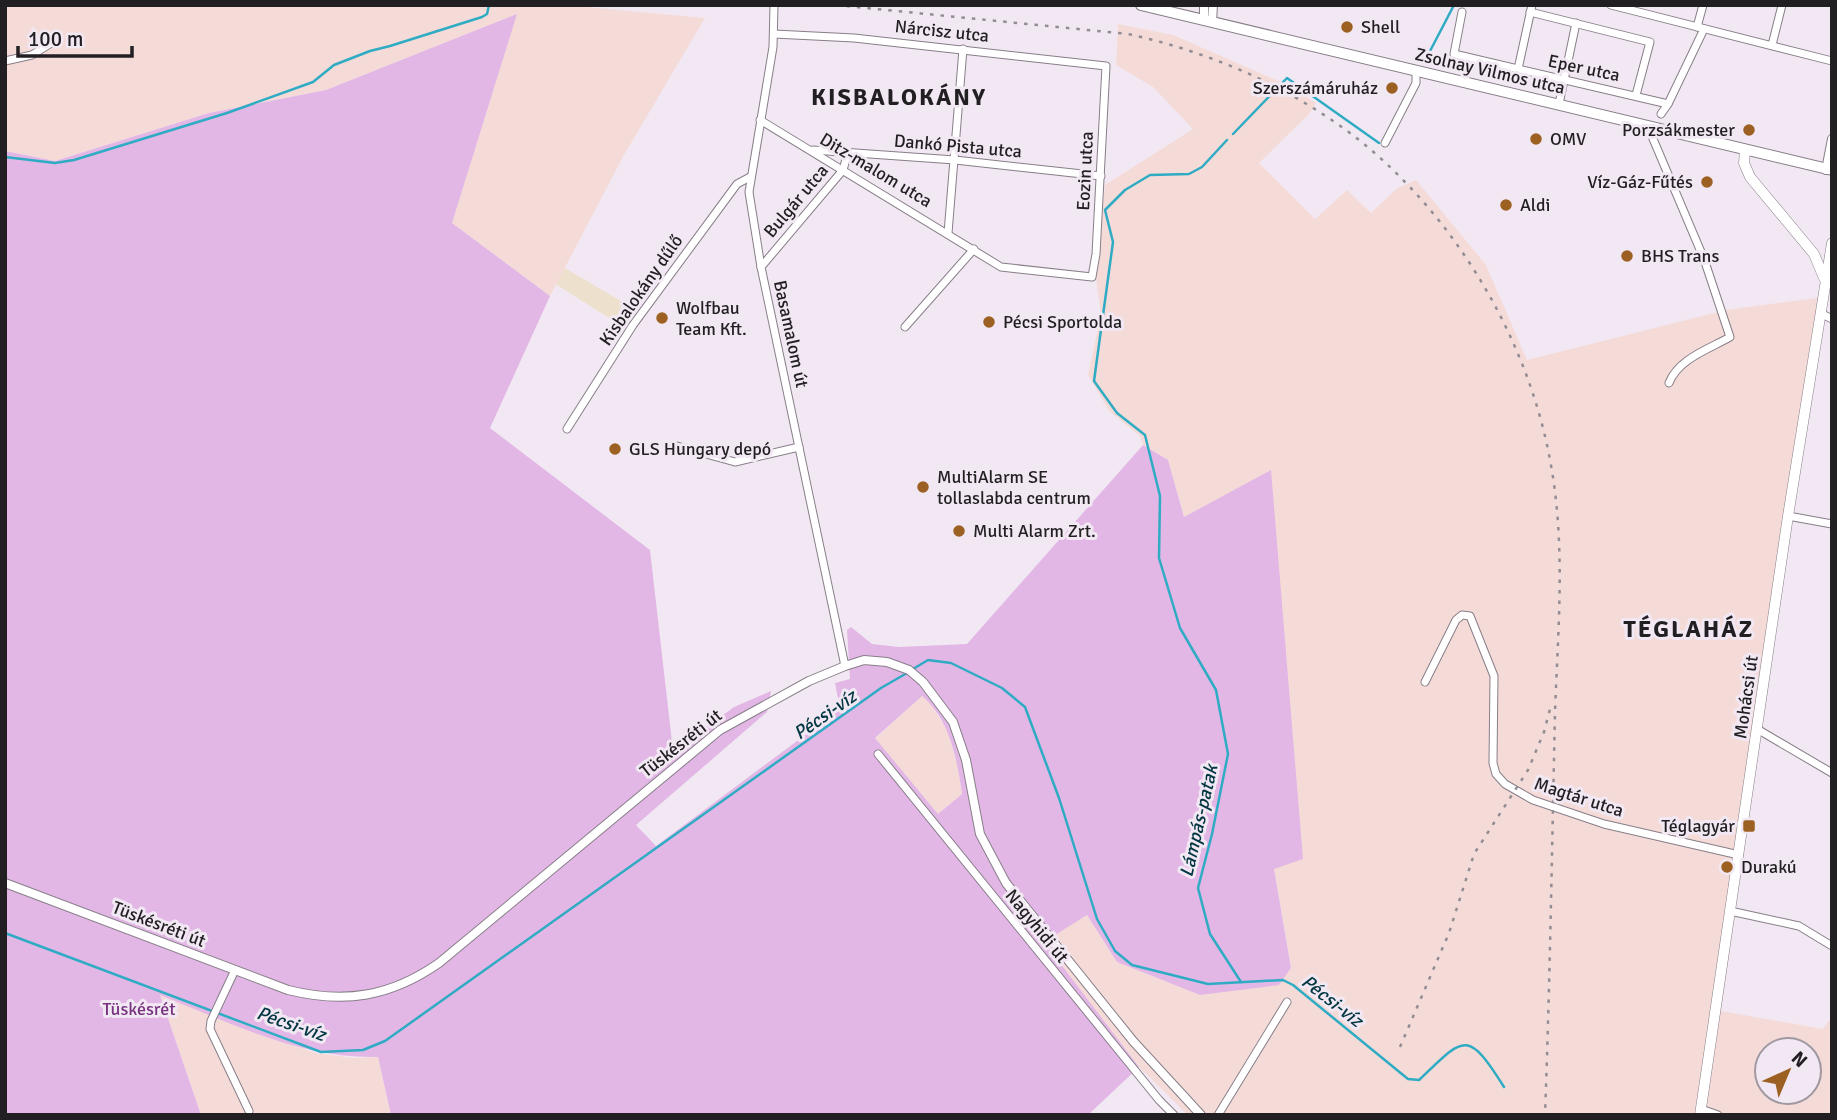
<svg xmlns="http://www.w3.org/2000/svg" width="1837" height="1120" viewBox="0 0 1837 1120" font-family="Signika,sans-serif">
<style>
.commercial{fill:#ede0cc}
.industrial{fill:#f5dbd8;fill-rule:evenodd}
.green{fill:#e2b7e6;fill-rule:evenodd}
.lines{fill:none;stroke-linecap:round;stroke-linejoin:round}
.stream{stroke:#2fabc3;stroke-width:2.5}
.minor-casing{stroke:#877e88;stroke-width:9}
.tertiary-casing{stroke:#877e88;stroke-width:10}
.secondary-casing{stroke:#877e88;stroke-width:11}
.primary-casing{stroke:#877e88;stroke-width:12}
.minor{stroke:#fff;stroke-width:7}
.tertiary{stroke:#fff;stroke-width:8}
.secondary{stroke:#fff;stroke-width:10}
.primary{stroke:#fff;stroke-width:10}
.rail{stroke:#928c93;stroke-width:2.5;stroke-dasharray:3.5 7;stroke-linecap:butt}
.poi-dot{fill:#9c6022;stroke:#f2e8f3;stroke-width:2.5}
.labels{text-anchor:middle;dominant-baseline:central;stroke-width:6;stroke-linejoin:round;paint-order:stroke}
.poi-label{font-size:18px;fill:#221f23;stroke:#f2e8f3;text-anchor:start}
.street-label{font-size:18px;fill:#221f23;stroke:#f2e8f3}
.park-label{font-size:18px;fill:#78337f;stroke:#f2e8f3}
.water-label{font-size:19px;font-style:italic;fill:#003641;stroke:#f2e8f3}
.district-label{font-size:24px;font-weight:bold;letter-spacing:2px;fill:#221f23;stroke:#f2e8f3}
</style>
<rect width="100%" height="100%" fill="#f2e8f3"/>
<polygon class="commercial" points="459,223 553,261 636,310 625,328"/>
<g class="industrial">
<polygon points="5,5 565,5 705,18 624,155 550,296 452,223 516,15 326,90 209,113 55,161 5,151"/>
<path d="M1118,24L1173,35L1292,87L1316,103L1309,114L1259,163L1315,219L1347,190L1371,213L1396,189L1416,180L1486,265L1527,360L1726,310L1824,297L1721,1011L1823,1029L1832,1016V1115H1188L1139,1067L1043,942L1087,915L1117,962L1200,995L1234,990L1291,967L1274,869L1271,471L1184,517L1168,460L1143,445L1140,436L1109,411L1088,375L1101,315L1096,278L1105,185L1193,129L1153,87L1116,65ZM1767,1050H1809V1092H1767Z"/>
<polygon points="922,695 930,703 947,730 958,767 962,794 938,814 875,739"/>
<polygon points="160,995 267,1037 316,1053 354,1058 378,1057 391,1115 201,1115"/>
</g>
<path class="green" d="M517,14L452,223L550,296L490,428L650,550L673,751L734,707L771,691L767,712L636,825L656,846L840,709L835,683L850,679L847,630L851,627L872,644L899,647L967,644L1143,445L1168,460L1184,517L1271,470L1303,859L1274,869L1291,968L1279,985L1200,995L1117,962L1087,915L1044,942L1139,1067L1088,1115H391L378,1057C301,1059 231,1023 160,995L201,1115H5V151L55,161L209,113L326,90ZM922,696C950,720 957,759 962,794L938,814L875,738Z"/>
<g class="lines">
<g class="stream">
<polyline points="1429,53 1454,5"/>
<polyline points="1233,134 1287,78 1379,143"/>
<polyline points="1227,140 1202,167 1189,174 1150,175 1125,190 1105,210 1113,242 1094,381 1117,413 1145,435 1160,496 1159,558 1180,628 1216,690 1228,754 1212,834 1198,888 1210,934 1241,982"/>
<polyline points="5,157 55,163 74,160 227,113 313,82 334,65 370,51 390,46 482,17 487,14 489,5"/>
<path d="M913,669L928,660L951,663L1002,688L1025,707L1059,798L1097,919L1115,951L1132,965L1208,984L1283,980L1293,985L1408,1079L1419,1080C1464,1037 1467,1028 1504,1087"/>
<polyline points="5,933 321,1052 363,1050 385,1041 881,688 907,673"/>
</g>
<defs>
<g id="minor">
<polyline points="774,5 773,47 749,192 761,267 845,666"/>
<polyline points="1611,5 1832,61"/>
<polyline points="1462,12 1454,54 1668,104 1704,29"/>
<polyline points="1530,12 1650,42 1636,95"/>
<polyline points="1697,27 1703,5"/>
<polyline points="1772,45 1782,5"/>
<polyline points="5,61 32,55 56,40"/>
<polyline points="1518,69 1532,5"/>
<polyline points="1559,104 1576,23"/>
<polyline points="1661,114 1668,104"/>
<polyline points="760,120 1001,267 1092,277 1096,254 1106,66 854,38 774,34"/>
<path d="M1648,127L1704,259L1730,337C1709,349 1678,359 1669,383"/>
<polyline points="1385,143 1416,83 1416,72"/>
<polyline points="813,150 955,160 1101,176"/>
<polyline points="948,233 963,49"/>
<polyline points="761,267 843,170 848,152"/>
<polyline points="1820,313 1832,319"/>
<polyline points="905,327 974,249"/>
<polyline points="567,429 633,325 737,184 750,177"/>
<polyline points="677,446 735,462 799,447"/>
<polyline points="1788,516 1832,524"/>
<polyline points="1425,682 1456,620 1462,615 1470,616 1494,676 1493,763 1496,774 1505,784 1533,800 1604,824 1739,855"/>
<polyline points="1757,729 1832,773"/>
<polyline points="878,754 1159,1100 1174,1115"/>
<polyline points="1730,911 1799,926 1832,946"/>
<polyline points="235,970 211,1021 210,1029 249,1111"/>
<polyline points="1701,1109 1718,1115"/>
<polyline points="1218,1115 1287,1002"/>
</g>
<g id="tertiary">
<polyline points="1204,5 1204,20"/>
<polyline points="1212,22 1213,5"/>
<polyline points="1826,170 1832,139"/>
<path d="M5,883L288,990C345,1004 390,997 439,963L720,730L809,681L845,666L864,660L887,662L909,670L923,682L953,722L966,760L980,834L1006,883L1133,1041L1201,1115"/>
</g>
<g id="secondary">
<polyline points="1745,150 1744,163 1750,177 1814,254 1824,278"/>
<polyline points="1700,1115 1788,516 1832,243"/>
</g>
<polyline id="primary" points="1141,5 1832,170"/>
</defs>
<use href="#minor" class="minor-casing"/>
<use href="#tertiary" class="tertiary-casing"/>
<use href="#secondary" class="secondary-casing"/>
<use href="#primary" class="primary-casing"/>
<use href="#minor" class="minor"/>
<use href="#tertiary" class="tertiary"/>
<use href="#secondary" class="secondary"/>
<use href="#primary" class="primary"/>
<g class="rail">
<path d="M836,5L1128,34C1206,51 1281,83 1346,130C1449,206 1527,334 1550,460C1566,543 1558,628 1555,712C1552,846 1550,981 1545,1115"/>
<polyline points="1400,1047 1449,933 1474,854 1528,770 1544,732 1550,709"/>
</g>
</g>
<g class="poi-dot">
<circle cx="1347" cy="27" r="7"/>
<circle cx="1392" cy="88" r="7"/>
<circle cx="1749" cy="130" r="7"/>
<circle cx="1536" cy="139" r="7"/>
<circle cx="1707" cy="182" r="7"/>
<circle cx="1506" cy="205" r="7"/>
<circle cx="1627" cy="256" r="7"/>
<circle cx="662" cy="318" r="7"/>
<circle cx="989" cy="322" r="7"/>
<circle cx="615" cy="449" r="7"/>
<circle cx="923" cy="487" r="7"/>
<circle cx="959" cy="531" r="7"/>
<rect x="1742" y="819" width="14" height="14" rx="3.5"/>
<circle cx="1727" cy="867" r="7"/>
</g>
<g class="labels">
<g class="poi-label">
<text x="1361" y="27">Shell</text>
<text x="1378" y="88" text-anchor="end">Szerszámáruház</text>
<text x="1735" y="130" text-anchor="end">Porzsákmester</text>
<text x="1550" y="139">OMV</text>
<text x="1693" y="182" text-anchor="end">Víz-Gáz-Fűtés</text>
<text x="1520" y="205">Aldi</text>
<text x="1641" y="256">BHS Trans</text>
<text x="676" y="308">Wolfbau<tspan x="676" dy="21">Team Kft.</tspan></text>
<text x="1003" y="322">Pécsi Sportolda</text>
<text x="629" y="449">GLS Hungary depó</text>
<text x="937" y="477">MultiAlarm SE<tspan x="937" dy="21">tollaslabda centrum</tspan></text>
<text x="973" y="531">Multi Alarm Zrt.</text>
<text x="1735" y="826" text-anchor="end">Téglagyár</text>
<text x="1741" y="867">Durakú</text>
</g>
<g class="street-label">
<text transform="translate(942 31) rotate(6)">Nárcisz utca</text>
<text transform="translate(1584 68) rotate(12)">Eper utca</text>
<text transform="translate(1490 71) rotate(13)">Zsolnay Vilmos utca</text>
<text transform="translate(958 146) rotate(5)">Dankó Pista utca</text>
<text transform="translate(876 170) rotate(31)">Ditz-malom utca</text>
<text transform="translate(1085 171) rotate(-87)">Eozin utca</text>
<text transform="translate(796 201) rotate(-50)">Bulgár utca</text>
<text transform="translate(641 290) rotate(-55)">Kisbalokány dűlő</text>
<text transform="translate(791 334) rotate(78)">Basamalom út</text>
<text transform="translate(1746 697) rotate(-82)">Mohácsi út</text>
<text transform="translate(681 743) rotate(-38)">Tüskésréti út</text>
<text transform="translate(1579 797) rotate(18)">Magtár utca</text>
<text transform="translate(159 924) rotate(21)">Tüskésréti út</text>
<text transform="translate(1037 926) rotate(51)">Nagyhidi út</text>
</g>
<g class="park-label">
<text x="139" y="1009">Tüskésrét</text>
</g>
<g class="water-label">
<text transform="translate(825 715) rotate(-35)">Pécsi-víz</text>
<text transform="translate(1199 821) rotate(-77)">Lámpás-patak</text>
<text transform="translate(1332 1001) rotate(38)">Pécsi-víz</text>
<text transform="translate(291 1024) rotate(19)">Pécsi-víz</text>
</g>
<g class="district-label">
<text x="899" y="97">KISBALOKÁNY</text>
<text x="1689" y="629">TÉGLAHÁZ</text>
</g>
</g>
<rect width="1837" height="1120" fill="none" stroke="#221f23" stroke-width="14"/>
<g transform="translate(1788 1071) rotate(44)"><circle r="33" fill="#f2e8f3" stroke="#9f98a0" stroke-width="2"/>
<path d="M0-5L12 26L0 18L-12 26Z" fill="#9c6022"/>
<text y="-10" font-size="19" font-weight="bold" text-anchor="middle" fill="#221f23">N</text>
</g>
<path d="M18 46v10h114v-10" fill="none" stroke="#221f23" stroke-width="3.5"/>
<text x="28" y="46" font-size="21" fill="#221f23" stroke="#f2e8f3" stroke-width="5" paint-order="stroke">100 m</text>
</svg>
